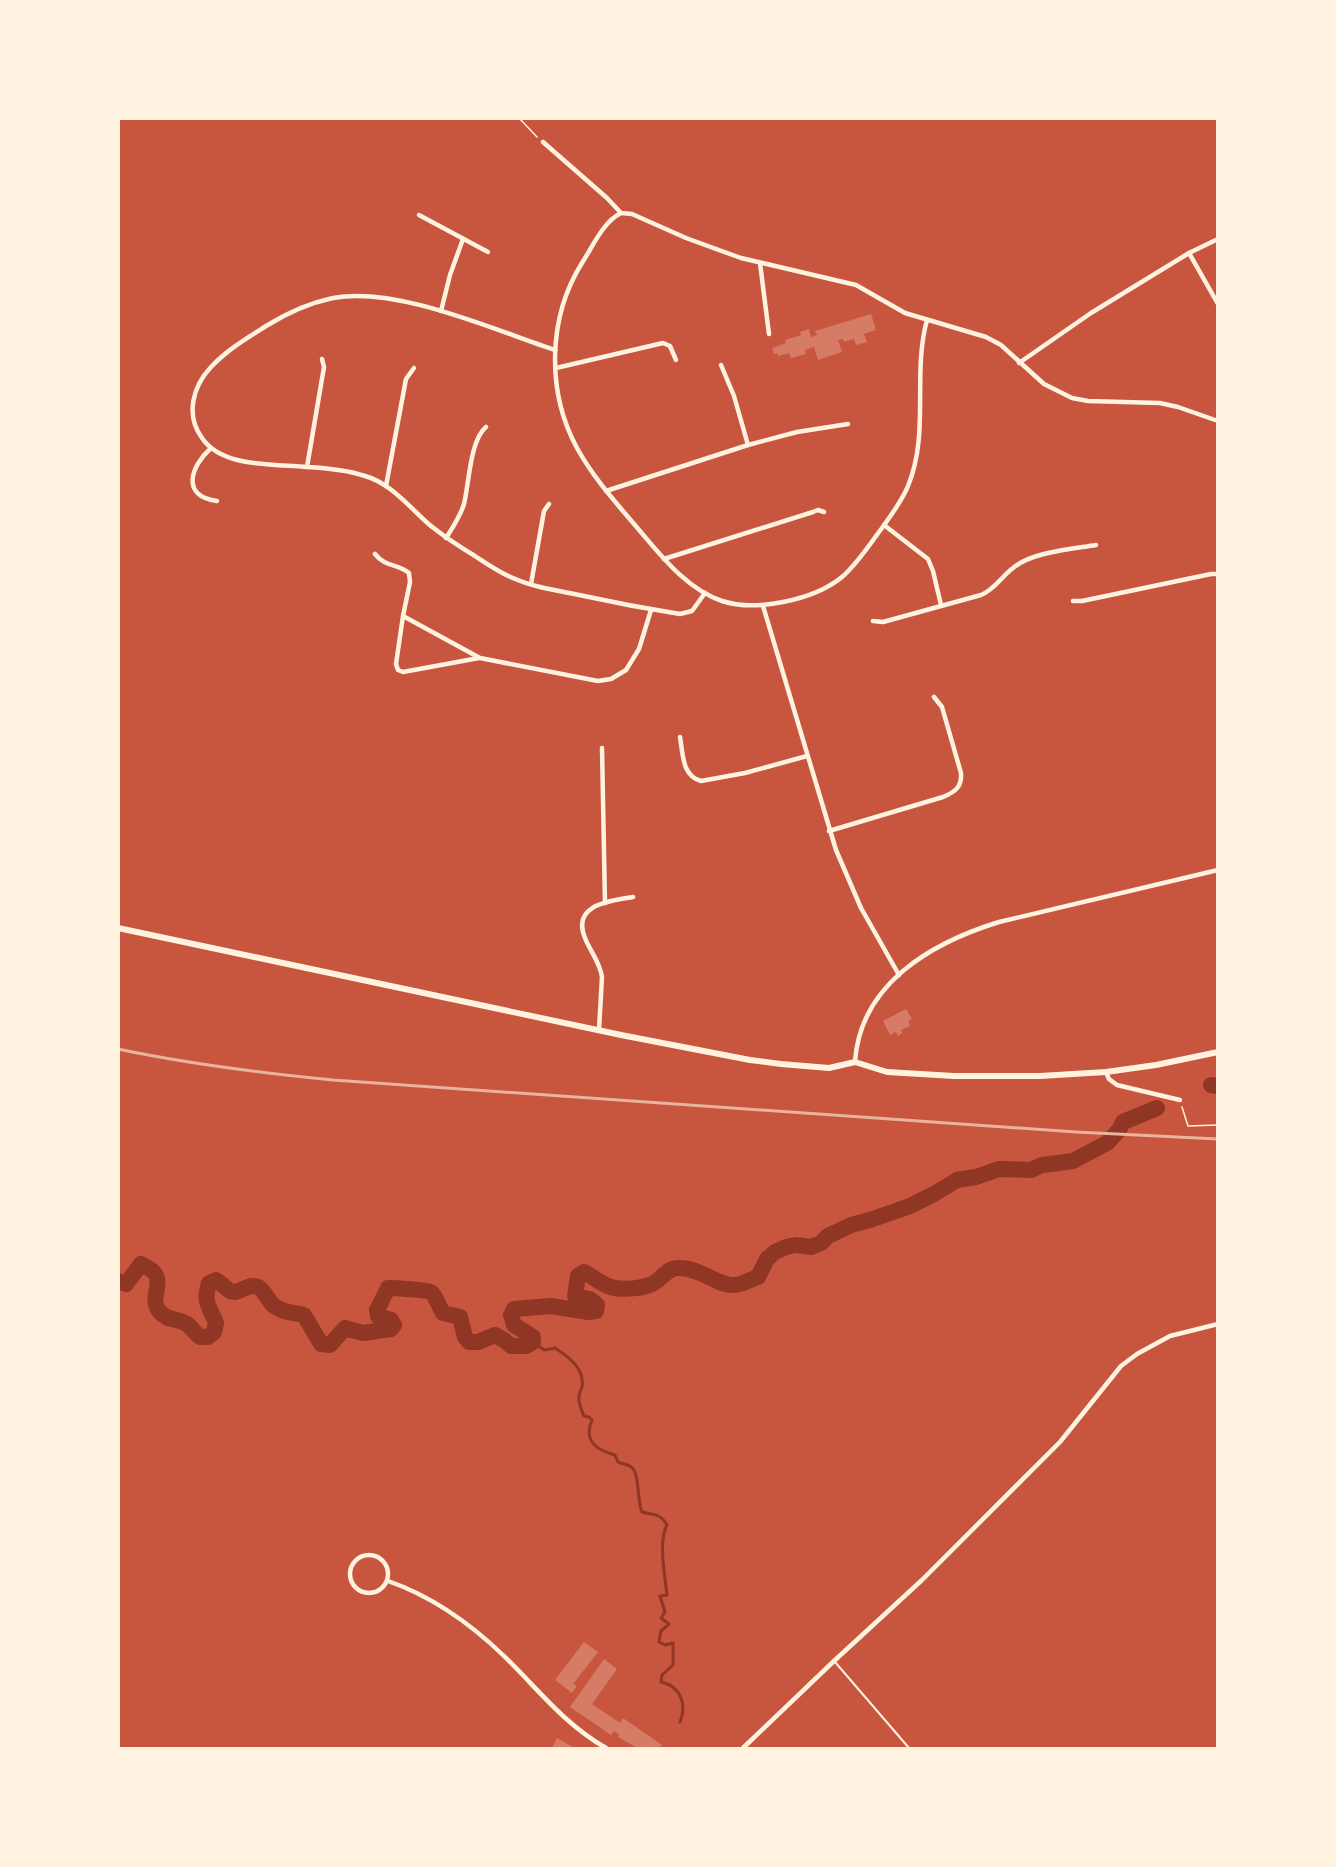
<svg xmlns="http://www.w3.org/2000/svg" width="1336" height="1867" viewBox="0 0 1336 1867" font-family="Figtree,sans-serif">
<style>
.lines{fill:none;stroke-linecap:round;stroke-linejoin:round}
.stream{stroke:#8f3625;stroke-width:3}
.river{stroke:#8f3625;stroke-width:16}
.building{fill:#d67c66}
.path{stroke:#fff3e0;stroke-width:1.5}
.service{stroke:#fff3e0;stroke-width:2}
.minor{stroke:#fff3e0;stroke-width:4.5}
.secondary{stroke:#fff3e0;stroke-width:6}
.rail{stroke:#e9b49f;stroke-width:3}
</style>
<rect width="100%" height="100%" fill="#c8553d"/>
<g class="lines">
<path class="stream" d="M533,1342L544,1350L555,1348C569,1357 585,1369 582,1387C581,1390 579,1394 579,1397C578,1403 582,1411 584,1416L589,1417L592,1420C583,1440 596,1450 615,1455L618,1462C622,1464 628,1464 631,1467C640,1472 637,1503 642,1512C654,1515 660,1513 667,1525C658,1541 665,1577 667,1595L660,1596L665,1612L661,1618L669,1624L661,1631L659,1642L665,1645L673,1643V1665L662,1675L661,1682C681,1686 687,1705 680,1722"/>
<g class="river">
<polyline points="1211,1085 1218,1086"/>
<path d="M118,1281L126,1284L141,1264C174,1278 145,1295 160,1312C167,1321 178,1318 187,1324C191,1327 195,1333 200,1337H208L214,1332L216,1323C209,1305 203,1303 209,1283L216,1280C223,1283 228,1293 235,1292C243,1291 249,1283 258,1287C264,1290 268,1300 273,1305C281,1312 294,1313 304,1315L321,1344L330,1345L345,1328L363,1333L391,1329L394,1325L391,1320L378,1316L377,1310L388,1288C393,1288 429,1290 431,1292C436,1296 439,1307 443,1313L460,1317L465,1337L469,1342H478L495,1335L504,1340L511,1346H526L533,1342V1337L514,1325L511,1315L514,1309L551,1306L589,1312L596,1311L597,1305L590,1299L575,1296L578,1276L584,1272C592,1276 600,1283 608,1286C620,1291 647,1289 657,1281C664,1275 670,1267 680,1268C700,1268 717,1285 732,1285C741,1286 751,1279 758,1277L767,1259L775,1252L786,1247L796,1245L811,1247L821,1243L828,1236L851,1225L870,1220L910,1206L934,1194L957,1180L976,1177L999,1169L1031,1170L1042,1165L1073,1161L1107,1143L1119,1130L1123,1122L1157,1108"/>
</g>
</g>
<g class="building">
<polygon points="871,314 876,330 864,334 867,342 856,345 854,339 844,342 843,339 838,340 842,352 818,360 814,347 805,350 806,354 791,358 789,353 778,356 777,353 774,354 772,348 786,343 785,340 801,335 800,332 809,329 811,337 817,335 815,331"/>
<polygon points="906,1009 912,1019 908,1021 910,1026 901,1030 903,1033 898,1036 896,1032 890,1035 883,1021"/>
<polygon points="584,1642 598,1652 573,1684 577,1686 572,1693 555,1680"/>
<polygon points="604,1659 617,1669 592,1704 620,1723 623,1718 662,1745 659,1748 637,1748 618,1737 619,1734 614,1731 611,1735 570,1707"/>
<polygon points="557,1738 575,1748 552,1748"/>
</g>
<g class="lines">
<g class="path">
<polyline points="519,118 537,137"/>
<polyline points="1182,1107 1188,1126 1218,1125"/>
</g>
<polyline class="service" points="835,1662 909,1748"/>
<g class="minor">
<polyline points="543,142 607,198 621,213 632,214 686,238 741,258 856,285 905,313 986,337 1001,345 1044,384 1072,398 1088,401 1160,403 1178,407 1218,421"/>
<path d="M621,213C603,222 593,246 582,263C548,317 546,391 577,448C594,479 618,505 640,531C663,558 687,589 722,601C756,612 814,600 842,577C858,563 869,545 882,528C891,515 902,501 908,486C930,433 912,374 927,320"/>
<polyline points="419,215 488,252"/>
<polyline points="1218,239 1189,253 1218,304"/>
<polyline points="760,263 769,334"/>
<polyline points="441,311 450,275 463,239"/>
<path d="M555,350C494,330 397,286 333,298C309,303 287,313 266,326C247,338 227,350 211,367C193,386 185,415 202,438C222,468 275,464 307,467C326,468 347,470 365,476C391,483 411,509 431,526C445,537 460,547 475,556C487,564 500,573 513,578C535,588 561,591 584,596C616,603 648,609 680,614L692,611L705,593"/>
<polyline points="1019,363 1091,313 1189,253"/>
<polyline points="721,365 734,396 748,445"/>
<polyline points="556,368 663,343 670,346 676,360"/>
<path d="M211,448C191,466 180,496 217,501"/>
<polyline points="307,467 324,367 322,359"/>
<polyline points="386,486 406,379 414,368"/>
<polyline points="606,491 748,445 797,432 848,424"/>
<polyline points="884,525 928,559 933,571 941,605"/>
<path d="M446,538C453,527 460,517 464,504C469,484 470,440 486,427"/>
<path d="M375,554C386,568 397,563 409,573L410,582L403,616L480,658L598,681L611,679L626,670L639,649L651,610"/>
<polyline points="664,559 813,512 818,510 824,512"/>
<polyline points="531,584 544,511 549,504"/>
<polyline points="1073,601 1082,601 1211,574 1218,574"/>
<polyline points="763,606 836,850 861,908 899,975"/>
<polyline points="403,616 396,664 398,670 403,672 479,658"/>
<path d="M873,621L883,622L981,595C995,589 1001,577 1013,568C1032,552 1072,549 1096,545"/>
<path d="M680,737C683,754 682,776 701,781L745,773L807,756"/>
<polyline points="602,748 605,903"/>
<path d="M829,831L943,797C955,792 962,787 961,773L942,707L934,697"/>
<path d="M599,1030L602,977C600,962 590,951 585,938C571,904 611,901 633,897"/>
<path d="M855,1062C860,984 931,943 999,922L1218,870"/>
<polyline points="1106,1072 1109,1079 1117,1085 1180,1100"/>
<circle cx="369" cy="1574" r="19"/>
<path d="M388,1581C431,1596 471,1624 504,1656C539,1690 563,1723 606,1748"/>
<polyline points="743,1748 834,1661 922,1580 1060,1442 1121,1366 1137,1354 1170,1336 1218,1324"/>
</g>
<polyline class="secondary" points="118,928 621,1035 750,1060 781,1064 829,1068 855,1062 887,1072 954,1076 1040,1076 1106,1072 1156,1065 1218,1052"/>
<path class="rail" d="M118,1049C189,1064 261,1073 333,1080L1076,1132L1218,1139"/>
</g>
<rect width="1336" height="1867" fill="none" stroke="#fff3e0" stroke-width="240"/>
</svg>
